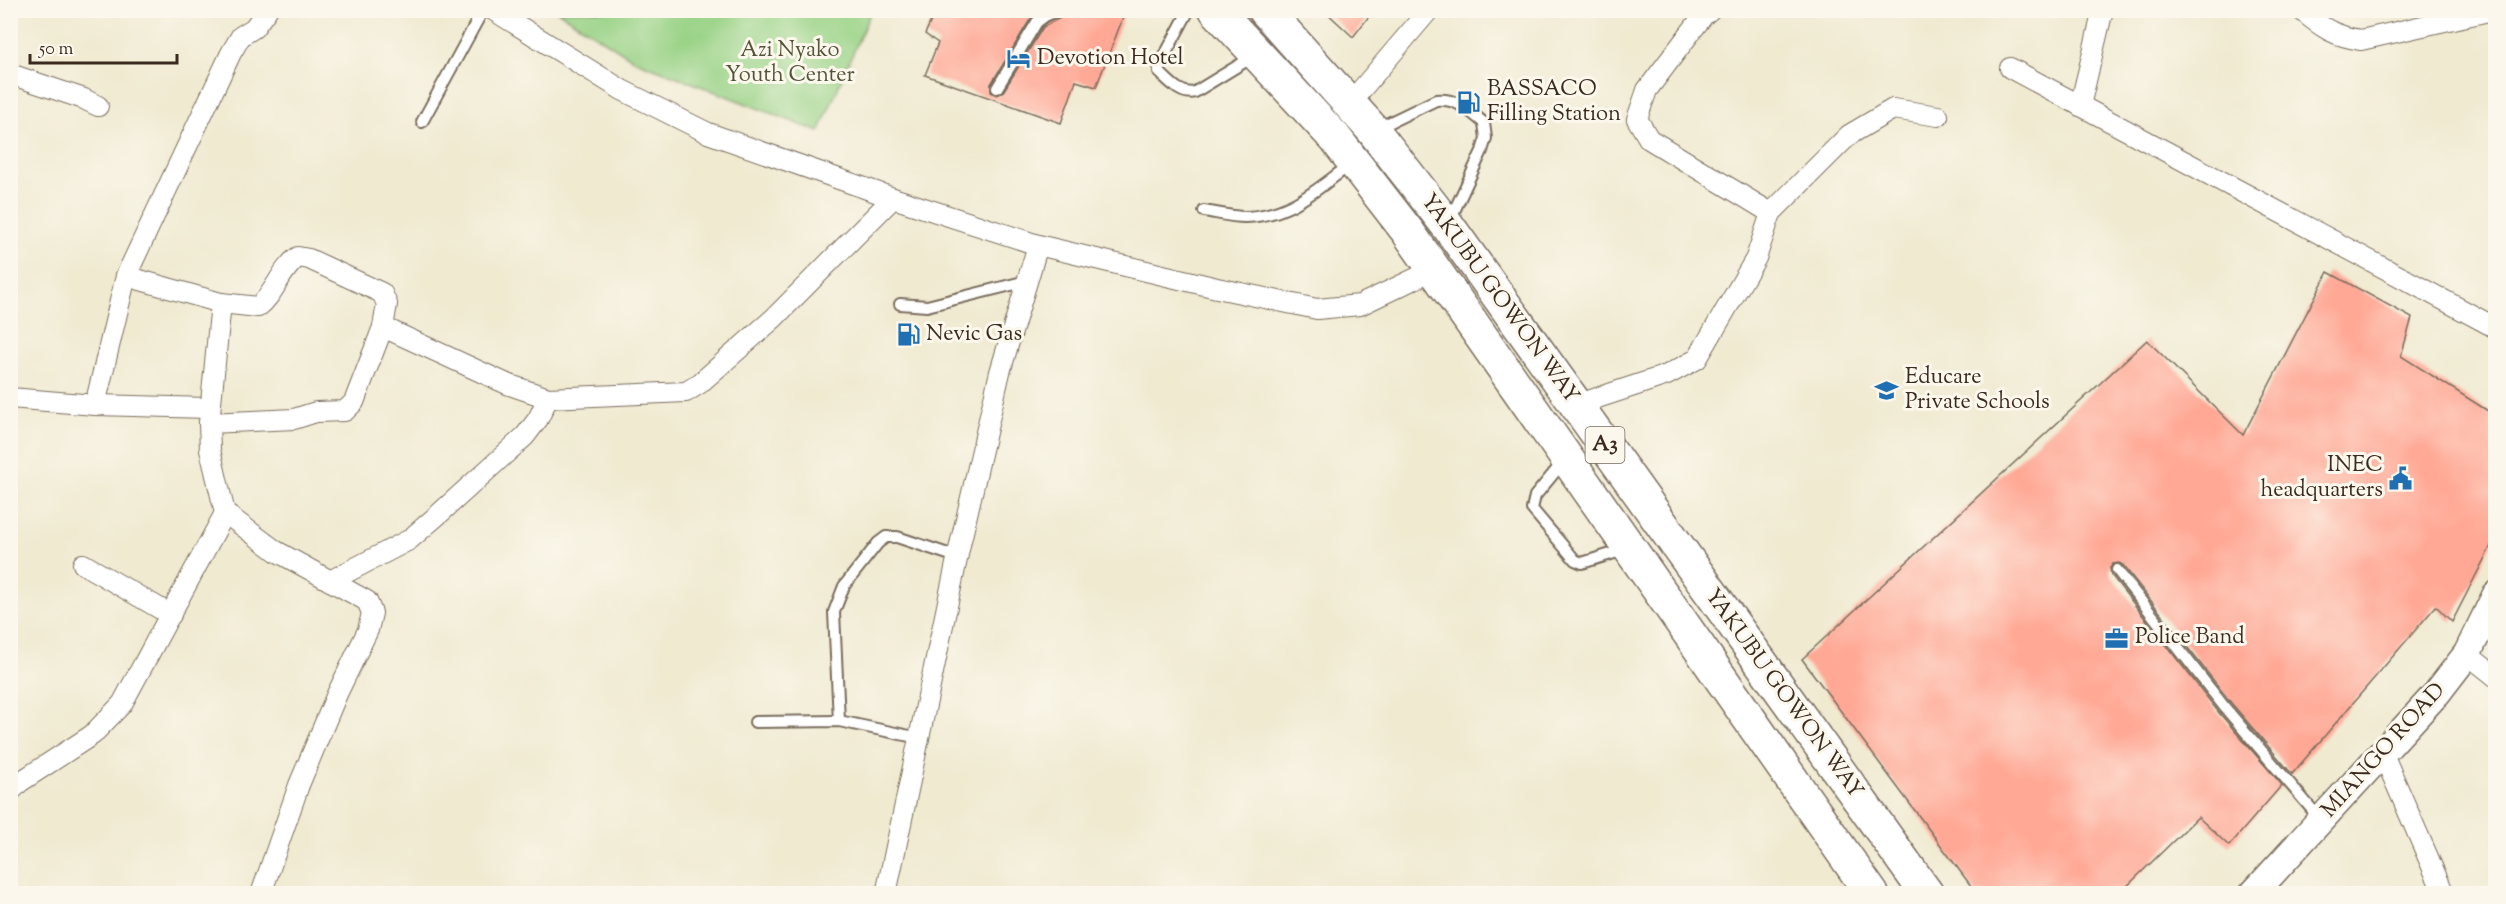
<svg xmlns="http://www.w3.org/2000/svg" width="2506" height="904" viewBox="0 0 2506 904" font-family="'Sorts Mill Goudy',serif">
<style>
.park{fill:#9ad387;stroke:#6a7e52;stroke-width:1.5}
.building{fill:#ffa895}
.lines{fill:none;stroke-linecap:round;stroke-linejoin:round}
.service-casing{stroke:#7a6d5d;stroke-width:14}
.minor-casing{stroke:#7a6d5d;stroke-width:22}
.secondary-casing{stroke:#7a6d5d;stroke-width:30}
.trunk-casing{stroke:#7a6d5d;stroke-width:36}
.service{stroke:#fff;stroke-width:10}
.minor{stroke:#fff;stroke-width:20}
.secondary{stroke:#fff;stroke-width:27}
.trunk{stroke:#fff;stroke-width:33}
.labels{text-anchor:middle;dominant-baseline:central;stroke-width:6;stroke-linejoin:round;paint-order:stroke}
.shield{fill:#fbf7ec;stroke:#75685c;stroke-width:1.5}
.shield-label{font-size:21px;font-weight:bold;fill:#3b2a1e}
.park-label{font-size:22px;fill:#535438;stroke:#fbf7ec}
.poi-label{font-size:22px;fill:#3b2a1e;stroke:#fbf7ec;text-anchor:start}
.street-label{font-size:22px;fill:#3b2a1e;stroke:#fbf7ec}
</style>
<rect width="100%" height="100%" fill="#fbf7ec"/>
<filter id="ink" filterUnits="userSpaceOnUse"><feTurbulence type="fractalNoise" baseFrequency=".0167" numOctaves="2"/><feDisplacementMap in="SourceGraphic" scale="12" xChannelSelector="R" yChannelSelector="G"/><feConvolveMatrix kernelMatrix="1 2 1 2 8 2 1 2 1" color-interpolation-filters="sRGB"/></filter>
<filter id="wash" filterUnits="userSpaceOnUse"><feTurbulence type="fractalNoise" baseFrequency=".008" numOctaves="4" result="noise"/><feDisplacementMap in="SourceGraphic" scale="24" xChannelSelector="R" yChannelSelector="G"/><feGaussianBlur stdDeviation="1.35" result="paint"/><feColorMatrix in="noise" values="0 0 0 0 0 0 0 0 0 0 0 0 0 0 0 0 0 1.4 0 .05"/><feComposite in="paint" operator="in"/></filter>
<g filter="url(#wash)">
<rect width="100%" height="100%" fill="#f0ead1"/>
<polygon class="park" points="557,11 871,11 819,132 636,61"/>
<g id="blocks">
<g class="building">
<polygon points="936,10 1040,10 1031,18 991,84 991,92 997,95 1003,92 1043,27 1062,17 1066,10 1126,10 1096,87 1076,81 1061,123 925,75 938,43 925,34"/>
<polygon points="1324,10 1374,10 1353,37"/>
<polygon points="2328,272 2412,318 2401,356 2496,416 2496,536 2452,622 2436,606 2292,774 2232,704 2123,565 2119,563 2113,564 2110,568 2111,575 2220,714 2282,785 2229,846 2198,817 2119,894 1977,894 1802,659 2147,340 2243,435"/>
</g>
</g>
</g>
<g filter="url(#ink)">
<use href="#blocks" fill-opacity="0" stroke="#7a6d5d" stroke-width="1.5"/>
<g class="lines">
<defs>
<g id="service">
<path d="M1189,10L1159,66V72C1169,81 1181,96 1195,92L1254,56"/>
<polyline points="997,88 1037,22 1045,16 1059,10"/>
<polyline points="422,122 483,10"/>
<path d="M1376,129L1436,100C1457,98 1468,110 1484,123L1486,138L1482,151L1450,220"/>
<path d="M1204,211C1217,213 1232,217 1245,217C1290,216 1317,189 1351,164"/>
<polyline points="900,304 927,306 1027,281"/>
<polyline points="1563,462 1535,496 1532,509 1575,560 1582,563 1627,549"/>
<polyline points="2117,570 2226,709 2321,820"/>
<polyline points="839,721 834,612 844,586 878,543 886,537 897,537 957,557"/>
<polyline points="755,722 839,721 919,738"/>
</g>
<g id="minor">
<polyline points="493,10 622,90 708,133 893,198 1038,245 1217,288 1317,309 1360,305 1435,269"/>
<polyline points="1710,10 1703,16 1647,90 1637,119 1649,139 1771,213"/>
<path d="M2301,10C2322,28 2334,36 2361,40L2493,10"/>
<polyline points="2010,68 2496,328"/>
<polyline points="10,74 84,99 98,106"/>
<polyline points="1350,103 1429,10"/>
<polyline points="2080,106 2103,10"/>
<path d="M126,276L221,303L258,307C275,294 280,270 298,257L309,259L382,293L387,304L383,327L354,402L345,411L316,412L294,419L209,423"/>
<polyline points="221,303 209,423 210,450 225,513 276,551 367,601 372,613 368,630 337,694 299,785 261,894"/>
<polyline points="383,327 507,384 548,398 686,392 699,384 774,318 893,198"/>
<polyline points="10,398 95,405 209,408"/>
<polyline points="95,405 126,276 231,53 241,36 254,28 267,10"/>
<polyline points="1576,405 1667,375 1697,359 1756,258 1771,213 1849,135 1893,109 1938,116"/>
<polyline points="83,564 171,615"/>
<polyline points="330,581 409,540 439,514 525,436 538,419 548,398"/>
<polyline points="2467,654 2496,677"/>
<polyline points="2383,754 2444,894"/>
<polyline points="10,792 20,782 92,735 122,704 225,513"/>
<polyline points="886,894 960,545 1000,372 1038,245"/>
</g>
<polyline id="secondary" points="2253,894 2437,693 2467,654 2496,595"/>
<g id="trunk">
<polyline points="1216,10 1335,138 1408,232 1872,894"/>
<polyline points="1265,10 1373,130 1448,226 1927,894"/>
</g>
</defs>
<use href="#service" class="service-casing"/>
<use href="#minor" class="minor-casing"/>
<use href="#secondary" class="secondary-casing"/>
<use href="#trunk" class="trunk-casing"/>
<use href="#service" class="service"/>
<use href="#minor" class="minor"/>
<use href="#secondary" class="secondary"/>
<use href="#trunk" class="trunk"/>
</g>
</g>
<defs>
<symbol id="hotel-bare" viewBox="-9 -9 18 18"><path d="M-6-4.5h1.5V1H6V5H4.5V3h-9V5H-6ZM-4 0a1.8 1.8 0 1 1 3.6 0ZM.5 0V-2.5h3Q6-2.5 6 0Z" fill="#1f6fb2" stroke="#fbf7ec" stroke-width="2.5" paint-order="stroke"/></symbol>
<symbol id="fuel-bare" viewBox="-9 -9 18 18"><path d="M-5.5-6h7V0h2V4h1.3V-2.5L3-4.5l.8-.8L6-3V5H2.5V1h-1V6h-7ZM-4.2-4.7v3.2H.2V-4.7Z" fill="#1f6fb2" stroke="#fbf7ec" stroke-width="2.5" paint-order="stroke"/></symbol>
<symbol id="school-bare" viewBox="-9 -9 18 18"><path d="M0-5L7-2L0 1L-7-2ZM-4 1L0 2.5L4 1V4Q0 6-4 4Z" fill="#1f6fb2" stroke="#fbf7ec" stroke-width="2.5" paint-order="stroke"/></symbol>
<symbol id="civic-bare" viewBox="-9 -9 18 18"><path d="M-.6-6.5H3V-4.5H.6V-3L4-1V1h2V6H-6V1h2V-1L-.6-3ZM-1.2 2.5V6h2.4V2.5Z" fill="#1f6fb2" stroke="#fbf7ec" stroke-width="2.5" paint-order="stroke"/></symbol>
<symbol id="office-bare" viewBox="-9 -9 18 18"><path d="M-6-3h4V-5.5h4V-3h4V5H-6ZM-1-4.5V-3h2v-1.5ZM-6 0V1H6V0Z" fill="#1f6fb2" stroke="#fbf7ec" stroke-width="2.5" paint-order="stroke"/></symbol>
</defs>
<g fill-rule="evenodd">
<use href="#hotel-bare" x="1002" y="42" width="33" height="33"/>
<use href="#fuel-bare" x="1452" y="86" width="33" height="33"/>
<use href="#fuel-bare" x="892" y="318" width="33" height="33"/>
<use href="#school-bare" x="1870" y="374" width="33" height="33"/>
<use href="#civic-bare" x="2384" y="462" width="33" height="33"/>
<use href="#office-bare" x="2100" y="622" width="33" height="33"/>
</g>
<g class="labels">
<rect class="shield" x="1585.5" y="427" width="39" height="36" rx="4.5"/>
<g class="shield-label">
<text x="1605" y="445">A3</text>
</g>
<g class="park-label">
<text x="790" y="51">Azi Nyako<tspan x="790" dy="25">Youth Center</tspan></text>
</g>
<g class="poi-label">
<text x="1037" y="59">Devotion Hotel</text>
<text x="1487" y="90">BASSACO<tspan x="1487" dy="25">Filling Station</tspan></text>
<text x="926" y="335">Nevic Gas</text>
<text x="1905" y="378">Educare<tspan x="1905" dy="25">Private Schools</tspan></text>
<text x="2383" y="466" text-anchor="end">INEC<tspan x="2383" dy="25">headquarters</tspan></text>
<text x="2135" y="638">Police Band</text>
</g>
<g class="street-label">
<text transform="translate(1499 299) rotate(54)">YAKUBU GOWON WAY</text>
<text transform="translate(1783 694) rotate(54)">YAKUBU GOWON WAY</text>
<text transform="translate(2384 751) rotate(-48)">MIANGO ROAD</text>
</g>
</g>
<rect width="2506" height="904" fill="none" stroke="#fbf7ec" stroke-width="36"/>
<path d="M30 54v9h147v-9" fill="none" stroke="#3b2a1e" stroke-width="3"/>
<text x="39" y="54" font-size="18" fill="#3b2a1e" stroke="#fbf7ec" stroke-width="4.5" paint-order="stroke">50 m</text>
</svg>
